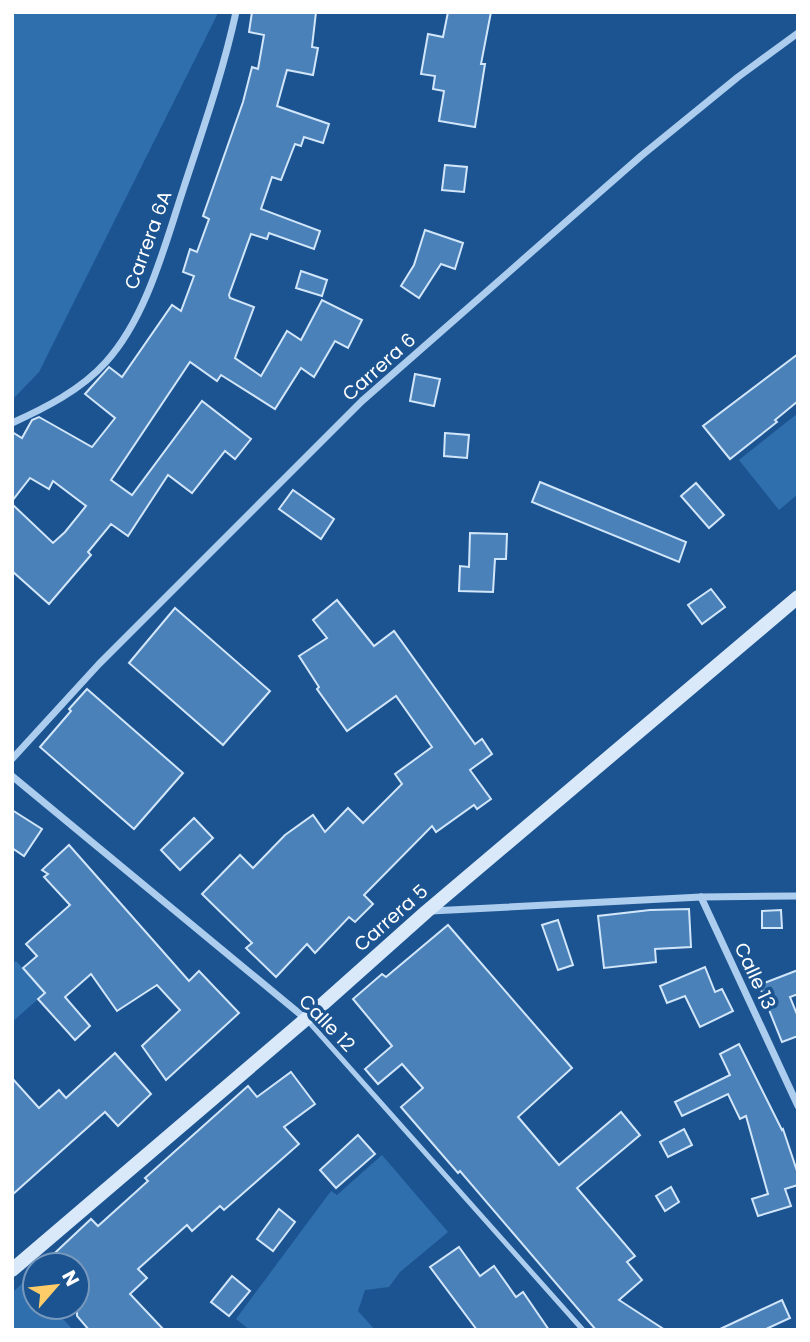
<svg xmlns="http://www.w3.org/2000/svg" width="810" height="1342" viewBox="0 0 810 1342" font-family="Poppins,sans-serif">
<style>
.green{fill:#306fae}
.building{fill:#4a81b9;stroke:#d2e6fa;stroke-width:2}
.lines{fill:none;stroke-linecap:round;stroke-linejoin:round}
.lane{stroke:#accdee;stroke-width:5}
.street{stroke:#accdee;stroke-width:7}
.secondary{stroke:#d9e9fa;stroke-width:14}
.labels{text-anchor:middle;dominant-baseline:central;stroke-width:7;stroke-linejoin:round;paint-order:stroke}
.street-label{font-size:19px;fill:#fff;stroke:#1c5491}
</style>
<rect width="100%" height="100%" fill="#1c5491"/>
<g class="green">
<polygon points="12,12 216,12 217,15 39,372 12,400"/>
<polygon points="798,413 798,494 779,510 739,460"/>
<polygon points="16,961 45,993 12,1022 12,964"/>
<polygon points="382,1155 448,1232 400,1272 389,1287 365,1290 358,1311 375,1330 250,1330 236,1319 331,1191 337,1195"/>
<polygon points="26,1280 35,1289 35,1307 52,1307 73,1330 12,1330 12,1293"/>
</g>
<g class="building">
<polygon points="252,12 316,12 312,47 318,48 313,75 287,70 277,106 329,124 323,143 304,137 301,146 295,144 281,180 272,177 261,209 320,231 314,249 269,233 267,239 251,234 229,295 230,298 254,307 235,358 261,376 287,331 301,340 322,300 362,320 348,348 335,341 314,377 301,368 275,409 221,375 217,381 190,362 111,480 132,495 202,401 251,439 235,459 225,451 192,493 168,475 128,536 111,524 88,552 91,555 49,604 12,571 12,504 53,543 65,532 86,506 53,481 49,489 30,478 12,501 12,432 22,438 32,420 39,417 92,447 115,418 85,394 109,367 122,377 172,305 181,311 194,276 183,272 190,249 197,252 209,219 203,216 243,102 252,67 258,69 264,35 249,32"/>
<polygon points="448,12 491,12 481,64 485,64 475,127 439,121 444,91 433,89 435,76 421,74 428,34 443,37"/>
<polygon points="445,165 467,167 464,192 442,190"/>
<polygon points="425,230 463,243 455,269 441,264 419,298 401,286 414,265"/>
<polygon points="301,271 327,280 322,296 296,288"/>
<polygon points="798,354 798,401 775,420 777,422 730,459 703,426"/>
<polygon points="415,374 440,379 434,406 410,401"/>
<polygon points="445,433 469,435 467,458 444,456"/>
<polygon points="540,482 686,542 679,562 532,502"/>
<polygon points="696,483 724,515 709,528 681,496"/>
<polygon points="293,490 334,519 321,539 279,509"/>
<polygon points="470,533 507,534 506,559 495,559 493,592 459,591 460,566 469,567"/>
<polygon points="711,589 725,607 702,624 688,605"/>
<polygon points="337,600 374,646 394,631 475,744 482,739 492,754 470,770 491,799 477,809 474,805 436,832 432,826 364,895 373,904 355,922 349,917 315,953 307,944 276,977 246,948 252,943 202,894 240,855 253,868 285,835 313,815 325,832 348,808 363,823 402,784 395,774 432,747 396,696 347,731 317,689 319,687 299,656 327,638 313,620"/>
<polygon points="175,608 270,691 223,745 129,663"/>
<polygon points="87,689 183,773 134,829 40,747 71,711 69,709"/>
<polygon points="12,810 42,829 24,856 12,848"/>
<polygon points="194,818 213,838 180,870 161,850"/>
<polygon points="69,845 189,981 199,971 239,1013 166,1080 142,1046 180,1010 157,985 117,1011 91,974 65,997 90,1026 75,1040 38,999 45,993 23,968 37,956 26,944 70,905 44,877 48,874 42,870"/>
<polygon points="689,909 691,947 655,949 656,962 604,968 598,916 650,910"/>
<polygon points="781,910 782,928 762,928 762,911"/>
<polygon points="558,920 573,965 558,970 542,925"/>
<polygon points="448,925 572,1068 518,1117 559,1165 621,1112 640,1135 577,1188 635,1256 627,1262 642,1280 619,1300 665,1330 596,1330 460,1171 458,1173 401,1107 423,1088 402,1064 378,1084 365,1069 392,1046 353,999 382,974 386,977"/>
<polygon points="705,967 715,992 722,989 733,1011 700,1027 685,996 667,1003 660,986"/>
<polygon points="798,970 798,994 790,997 798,1017 798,1036 782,1042 759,985"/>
<polygon points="739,1044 782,1130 783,1129 798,1174 798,1185 785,1189 791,1206 758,1216 752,1199 768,1194 746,1116 740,1119 728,1094 682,1116 675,1102 730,1075 720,1054"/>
<polygon points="115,1053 151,1094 118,1126 105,1112 12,1195 12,1078 39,1108 59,1090 66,1098"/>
<polygon points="291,1072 315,1104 284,1127 299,1144 224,1210 220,1206 192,1231 187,1225 138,1269 147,1278 130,1294 164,1330 89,1330 77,1316 77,1265 42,1265 91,1219 98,1226 148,1181 145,1178 248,1086 257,1097"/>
<polygon points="684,1129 692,1145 668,1157 660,1142"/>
<polygon points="358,1135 375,1154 336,1188 320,1170"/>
<polygon points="671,1187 679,1202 665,1211 656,1196"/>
<polygon points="279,1209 295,1222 273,1251 257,1239"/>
<polygon points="459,1247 480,1276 494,1266 516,1297 523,1292 549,1330 477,1330 430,1267"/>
<polygon points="232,1276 250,1291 229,1316 211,1302"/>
<polygon points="782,1300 790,1318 764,1330 718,1330"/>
</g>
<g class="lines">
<polyline class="lane" points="308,1021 583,1330"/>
<g class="street">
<path d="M12,423C45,408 81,390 106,362C147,317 165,244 184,187C203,129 223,72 236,12"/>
<polyline points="12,759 99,664 362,401 641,156 738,77 798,33"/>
<polyline points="12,776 306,1019"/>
<polyline points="701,897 798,1106"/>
<polyline points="431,911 701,897 798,896"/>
</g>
<polyline class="secondary" points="12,1270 306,1019 426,912 798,597"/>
</g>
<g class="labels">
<g class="street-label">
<text transform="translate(148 240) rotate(-70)">Carrera 6A</text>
<text transform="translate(379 367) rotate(-42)">Carrera 6</text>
<text transform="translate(391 918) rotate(-41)">Carrera 5</text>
<text transform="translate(755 976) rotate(65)">Calle 13</text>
<text transform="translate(327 1023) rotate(46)">Calle 12</text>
</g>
</g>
<rect width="810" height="1342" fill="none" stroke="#ffffff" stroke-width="28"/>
<g transform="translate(56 1286) rotate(62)"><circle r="33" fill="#1c5491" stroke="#7798bd" stroke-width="2"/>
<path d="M0-5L12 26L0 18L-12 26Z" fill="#fecd6a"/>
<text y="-10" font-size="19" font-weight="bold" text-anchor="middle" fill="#ffffff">N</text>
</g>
</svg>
